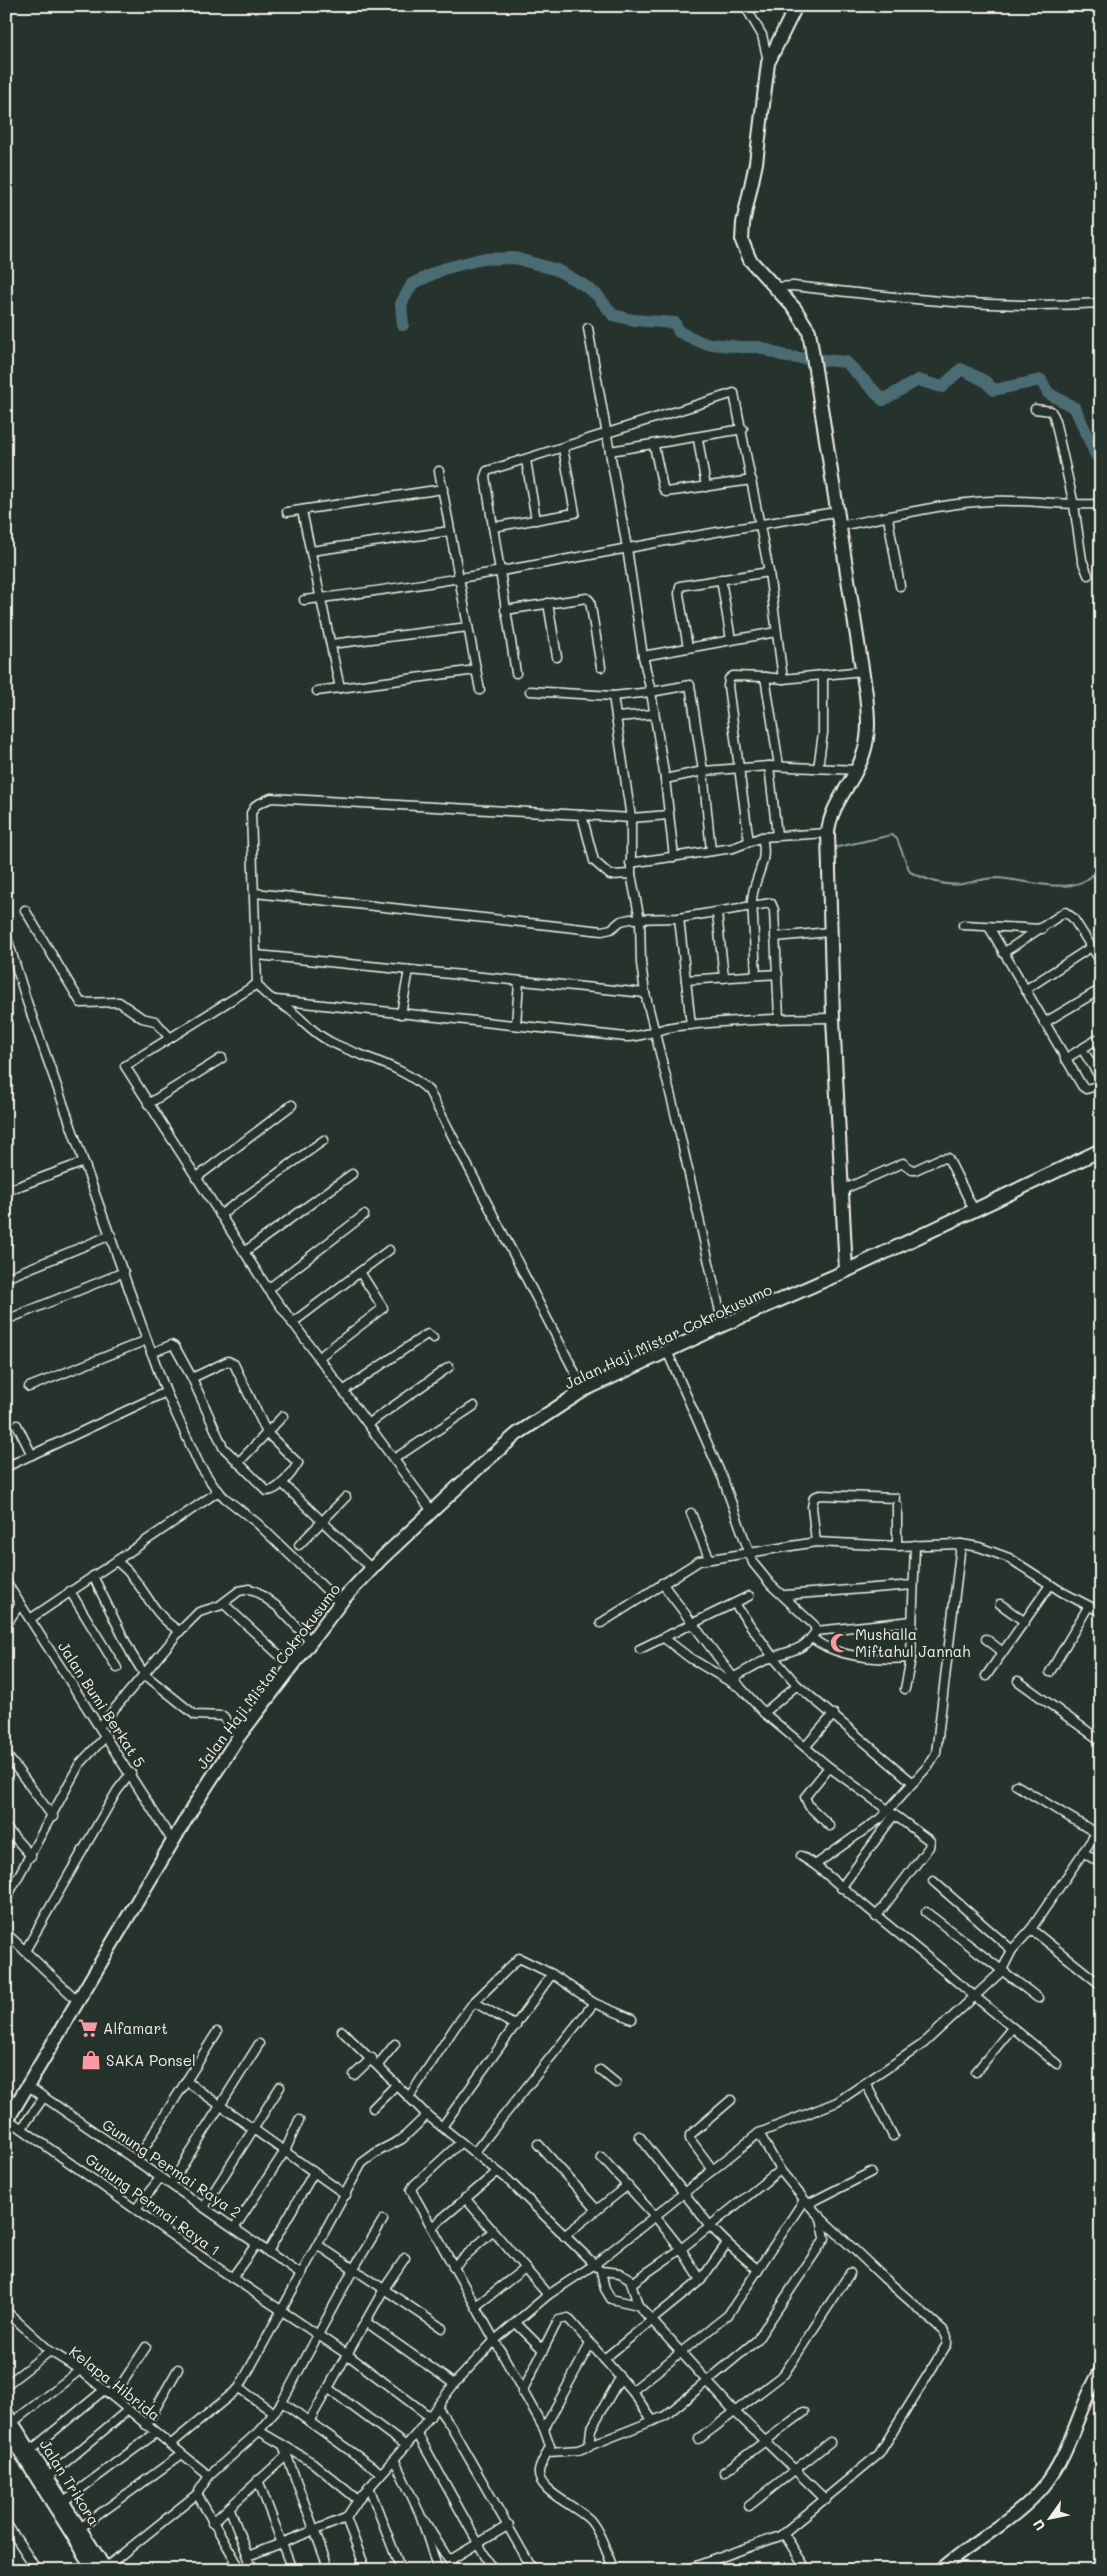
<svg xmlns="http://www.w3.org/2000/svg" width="1107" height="2576" viewBox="0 0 1107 2576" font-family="Mali,sans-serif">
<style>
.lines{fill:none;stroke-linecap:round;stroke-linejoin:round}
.stream{stroke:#8fa1a2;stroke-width:2}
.river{stroke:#4c6c73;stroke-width:12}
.street-casing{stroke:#f4f1e8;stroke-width:11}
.secondary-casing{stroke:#f4f1e8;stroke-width:15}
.primary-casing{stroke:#f4f1e8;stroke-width:16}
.street{stroke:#26332d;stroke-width:8}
.secondary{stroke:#26332d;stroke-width:11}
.primary{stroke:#26332d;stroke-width:12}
.labels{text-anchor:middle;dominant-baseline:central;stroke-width:4.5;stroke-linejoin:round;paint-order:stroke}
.street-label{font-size:15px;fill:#f4f1e8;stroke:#26332d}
.poi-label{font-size:15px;fill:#f4f1e8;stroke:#26332d;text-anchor:start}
</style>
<rect width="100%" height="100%" fill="#26332d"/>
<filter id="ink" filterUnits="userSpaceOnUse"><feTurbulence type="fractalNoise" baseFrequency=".02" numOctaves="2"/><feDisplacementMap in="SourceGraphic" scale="10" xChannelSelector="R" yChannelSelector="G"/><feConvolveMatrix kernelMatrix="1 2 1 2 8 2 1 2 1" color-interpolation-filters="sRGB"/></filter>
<g filter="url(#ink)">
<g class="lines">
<path class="stream" d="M838,847L892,835L897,839L910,872C925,879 945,887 962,884C974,882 984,878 996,878C1028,879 1085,903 1101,862"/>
<polyline class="river" points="403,325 401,304 412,284 443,269 481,259 515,258 557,270 582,284 597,295 613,315 633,320 675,323 679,332 703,343 740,347 759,347 787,357 846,362 883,400 918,380 942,387 961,369 985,381 994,390 1041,380 1048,393 1075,408 1096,455 1101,457"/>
<defs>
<g id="street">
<polyline points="745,6 762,35 768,61"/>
<path d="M774,287L793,286C898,298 995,310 1101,303"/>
<polyline points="588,328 627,548 643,656 651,692 665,779 674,857"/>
<polyline points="1035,409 1051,411 1054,416 1074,505 1082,560 1088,575"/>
<polyline points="698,439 706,487"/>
<polyline points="654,446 663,488 666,492 752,480"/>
<polyline points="610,451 743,429"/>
<polyline points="526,460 536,520"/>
<polyline points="439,471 480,690"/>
<polyline points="302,511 340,688"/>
<polyline points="287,512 443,489"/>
<polyline points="888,518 900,586"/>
<path d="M838,526C886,518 942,503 990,501C1027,499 1064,506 1101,504"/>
<polyline points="493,527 575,513 563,448"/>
<polyline points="311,551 450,531"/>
<polyline points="721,579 731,640"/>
<path d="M304,600C483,580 658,539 836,512"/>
<polyline points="548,603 557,657"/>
<polyline points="505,610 587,598 590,601 601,667"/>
<polyline points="331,644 468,627"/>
<polyline points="688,648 679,594 680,586 769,572"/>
<polyline points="643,656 776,632"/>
<polyline points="516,673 485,476 487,471 734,393 769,572 783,679"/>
<polyline points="317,691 476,670"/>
<polyline points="530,691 613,696 651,692 690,685 703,771 711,851"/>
<polyline points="613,696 631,818 631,874 640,920 641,963 645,993 677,1121 723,1325"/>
<polyline points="616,717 654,714"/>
<polyline points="769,766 777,835"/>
<polyline points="779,766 765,677 783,679 863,671"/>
<polyline points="818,768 823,733 823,675"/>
<polyline points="665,779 703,771 769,766 857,770"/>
<polyline points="582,815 631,818 669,815"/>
<polyline points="749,842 728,686 729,679 733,676 765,677"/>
<polyline points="630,863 733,848 762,837 828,833"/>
<polyline points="255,893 602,931 611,929 621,921 630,919 679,918 771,903 774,910 779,1018"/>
<polyline points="25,910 81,1003 119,1002 142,1018 155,1021 170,1038"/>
<polyline points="717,913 724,978"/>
<polyline points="679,918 691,1025"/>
<polyline points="963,925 1042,929"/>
<polyline points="989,927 1082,1086 1086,1089 1101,1085"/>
<polyline points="6,934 27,1002 147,1340 166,1392 199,1464 215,1488 225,1498 257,1523 340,1603"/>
<polyline points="775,937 829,932"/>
<polyline points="1003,953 1065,912 1073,918 1101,962"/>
<polyline points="257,955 645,993"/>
<path d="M756,975L752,900C754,875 769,864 762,837"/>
<polyline points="686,980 778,974"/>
<polyline points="257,984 125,1066 268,1289 432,1511"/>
<polyline points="1025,990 1091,947"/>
<path d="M276,1000L626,1037C644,1037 660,1028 678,1026C729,1020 781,1018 833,1018"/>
<polyline points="401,1014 409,970"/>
<polyline points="1044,1023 1101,989"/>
<polyline points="516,1025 519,982"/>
<polyline points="1082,1049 1101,1079"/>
<polyline points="1065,1059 1101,1037"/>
<polyline points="148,1104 222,1058"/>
<polyline points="196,1178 292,1105"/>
<polyline points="842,1190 903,1163 912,1170 915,1170 939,1159 948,1158 974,1210"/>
<polyline points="6,1191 84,1162"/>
<polyline points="220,1215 324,1140"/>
<polyline points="244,1252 352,1174"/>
<polyline points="6,1278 111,1235"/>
<polyline points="268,1289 364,1215"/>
<polyline points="6,1320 124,1272"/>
<polyline points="292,1323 389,1250"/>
<polyline points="667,1351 723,1479 753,1563 771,1585 814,1625 816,1631"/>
<path d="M151,1353L171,1345L175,1347L192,1378L223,1447L267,1491C279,1491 292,1473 298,1463L267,1433L234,1364L228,1361L192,1378"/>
<polyline points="318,1358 383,1308 360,1272"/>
<polyline points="29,1387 147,1340"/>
<path d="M584,1390L429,1091C403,1065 361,1058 329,1041C313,1033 303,1020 290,1010C277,1001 266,998 257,984L251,813L256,805L271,798L582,815L594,861L610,875L631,874"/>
<polyline points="343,1391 424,1336 428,1334 433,1338"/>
<polyline points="368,1424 449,1367"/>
<polyline points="17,1425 32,1455"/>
<polyline points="394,1459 474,1406"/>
<polyline points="238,1463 283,1416"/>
<polyline points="6,1467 166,1392"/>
<polyline points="282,1483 372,1569"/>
<polyline points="691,1513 709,1558"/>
<polyline points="816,1542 812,1507 814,1497 820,1495 895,1498"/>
<polyline points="299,1545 346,1497"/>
<polyline points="897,1546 897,1505"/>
<polyline points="116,1561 219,1491"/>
<polyline points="93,1576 131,1653 144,1674 180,1631"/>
<polyline points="6,1582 173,1842"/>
<polyline points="662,1583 742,1689 764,1713 829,1767 930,1841 929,1847 876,1917"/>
<polyline points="70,1591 117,1668"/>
<polyline points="785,1595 913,1585"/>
<polyline points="224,1604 292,1667"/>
<polyline points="735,1604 773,1657 797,1685 912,1782"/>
<polyline points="1000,1604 1025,1622"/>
<path d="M30,1619L116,1561C143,1580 151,1616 180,1631L199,1612L219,1606L239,1591L250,1589L256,1591L279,1608L311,1642"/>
<polyline points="601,1623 699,1561 816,1542 897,1546 961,1544 979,1547 1009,1558 1062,1592 1101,1612"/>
<polyline points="6,1625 20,1604"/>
<polyline points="664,1638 690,1658 739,1687"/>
<path d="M812,1638C837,1658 879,1660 911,1658"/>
<polyline points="986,1639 1003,1652"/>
<polyline points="640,1649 749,1596"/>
<polyline points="1050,1672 1088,1607"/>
<polyline points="986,1676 1050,1585"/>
<path d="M734,1677C746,1671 759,1662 773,1657C794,1649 802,1652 816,1631L912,1621"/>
<polyline points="1018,1681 1101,1741"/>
<polyline points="905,1689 911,1658 915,1545"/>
<polyline points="764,1713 797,1685"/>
<polyline points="100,1726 144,1674 195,1715 223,1716 239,1736"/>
<polyline points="805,1747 834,1714"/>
<polyline points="6,1754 53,1817"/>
<polyline points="829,1767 805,1797 809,1806 830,1826"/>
<polyline points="1016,1785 1096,1833"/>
<polyline points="6,1828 31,1856"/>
<polyline points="1083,1852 1101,1864"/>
<polyline points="801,1856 815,1865 1057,2064"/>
<polyline points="815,1865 881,1818 928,1766 936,1753 961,1544"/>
<polyline points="933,1881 1012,1950"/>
<polyline points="841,1888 894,1815"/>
<polyline points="6,1899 79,1765 106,1736"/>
<polyline points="926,1912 1038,1998"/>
<polyline points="1031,1929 1101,1985"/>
<polyline points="6,1933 78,2001"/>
<polyline points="25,1951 117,1791 131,1773"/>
<polyline points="474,2002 516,2026"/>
<polyline points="342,2031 427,2115 507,2179 597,2267"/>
<polyline points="378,2065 395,2044"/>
<polyline points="600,2070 616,2083"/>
<polyline points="976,2072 1012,2028"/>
<polyline points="354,2075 372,2058"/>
<polyline points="186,2081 346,2195"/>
<polyline points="866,2084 893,2136"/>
<polyline points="28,2086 300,2274"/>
<polyline points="6,2094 16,2103"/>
<polyline points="409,2097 455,2027 474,2002 519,1958 552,1974 594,2003 632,2019"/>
<polyline points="373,2108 396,2085"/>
<polyline points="8,2119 218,2268 348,2355 430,2417"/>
<polyline points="442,2127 552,1974"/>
<polyline points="22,2128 44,2097"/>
<polyline points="759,2133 780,2170 808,2204 871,2172"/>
<polyline points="639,2136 710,2226 727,2243 701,2280"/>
<path d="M461,2142L414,2185L411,2190L544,2429L550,2446C547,2454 541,2462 539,2471C536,2491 577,2506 590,2520C601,2533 607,2554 614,2570"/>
<polyline points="538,2144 597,2210"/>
<polyline points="474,2153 594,2003"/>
<polyline points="601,2157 655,2216 681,2249 701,2280 604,2359"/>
<polyline points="136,2161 217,2032"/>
<polyline points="713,2170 690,2139 690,2135 731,2100"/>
<polyline points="171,2184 259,2044"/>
<polyline points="465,2198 548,2295"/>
<polyline points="204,2207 280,2087"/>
<polyline points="136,2209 160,2178"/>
<polyline points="235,2227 285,2151 299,2120"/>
<polyline points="432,2227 497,2172"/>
<polyline points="564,2236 628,2185"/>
<polyline points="727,2243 757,2269"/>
<polyline points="318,2245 442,2328"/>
<polyline points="269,2250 314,2172"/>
<polyline points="453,2267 492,2232"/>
<polyline points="232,2278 257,2243"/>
<polyline points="632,2283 681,2249 780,2170"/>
<polyline points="638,2305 611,2299 605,2289 601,2271 620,2273 630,2279 638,2305 735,2412 826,2500"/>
<polyline points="476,2306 525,2268"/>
<polyline points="6,2311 50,2351 80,2370 209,2476"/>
<polyline points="366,2322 454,2384"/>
<polyline points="516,2323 543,2350"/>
<polyline points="6,2385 50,2351"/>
<polyline points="329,2389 406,2446"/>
<polyline points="632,2391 728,2315 804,2200"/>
<polyline points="522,2392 555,2326 559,2320 568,2318 632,2391 653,2421"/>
<polyline points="113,2397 146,2347"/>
<polyline points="282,2402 381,2473"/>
<polyline points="437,2407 450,2425 533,2570"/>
<polyline points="274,2413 282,2402 354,2268 383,2220"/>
<polyline points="310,2420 384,2289 405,2258"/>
<polyline points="13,2422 80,2370"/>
<polyline points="146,2425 178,2369"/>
<polyline points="544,2429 590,2344"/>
<polyline points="259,2431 283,2445 329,2570"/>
<polyline points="417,2433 493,2570"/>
<polyline points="699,2439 784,2374 850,2273"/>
<polyline points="170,2445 239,2388 362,2163 377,2152 402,2139 427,2115"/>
<polyline points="283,2445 313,2463 358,2500"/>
<polyline points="589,2447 591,2429 620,2378"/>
<polyline points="31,2450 104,2390"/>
<polyline points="548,2452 579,2450 665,2416 757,2340 825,2238 821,2218 808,2204"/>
<polyline points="394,2459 420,2514 438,2570"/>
<polyline points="724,2472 804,2412"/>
<polyline points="48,2477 128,2410"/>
<polyline points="258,2480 292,2570"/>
<polyline points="369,2487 401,2570"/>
<polyline points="197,2494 241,2570"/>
<polyline points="64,2501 156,2433"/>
<polyline points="749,2506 830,2442"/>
<polyline points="230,2509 253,2570"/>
<polyline points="346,2518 366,2570"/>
<polyline points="423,2519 455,2570"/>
<polyline points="6,2523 37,2570"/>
<polyline points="212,2523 287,2455"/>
<polyline points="80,2528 182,2454"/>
<polyline points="784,2534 807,2570"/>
<polyline points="248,2556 346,2518 358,2500 417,2433 454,2384 495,2340 548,2295 595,2264 759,2133 837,2102 923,2044 1001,1972 1012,1950 1031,1929 1101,1826"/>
<polyline points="450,2560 509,2525"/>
<polyline points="105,2568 197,2494 209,2476 259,2431 274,2413 239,2388"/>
<polyline points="685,2570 780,2536 879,2454 947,2344 947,2337 943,2330 884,2278 821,2218"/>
</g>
<path id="secondary" d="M940,2570C973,2541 1016,2520 1044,2486C1071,2453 1078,2407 1101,2370"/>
<g id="primary">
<path d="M796,6L768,63L756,163L743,223L742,241L750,260L795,309L809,331L866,694C868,714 870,733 864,752C856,781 830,803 828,833L833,1018L846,1271"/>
<polyline points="6,2122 195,1804 239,1736 344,1598 381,1559 478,1468 517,1434 584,1390 723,1325 846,1271 1101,1150"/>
<polyline points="6,2413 106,2570"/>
<polyline points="6,2429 95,2570"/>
</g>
</defs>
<use href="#street" class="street-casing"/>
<use href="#secondary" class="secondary-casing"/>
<use href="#primary" class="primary-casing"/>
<use href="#street" class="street"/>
<use href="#secondary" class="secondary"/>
<use href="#primary" class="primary"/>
</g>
</g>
<defs>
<symbol id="mosque-bare" viewBox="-9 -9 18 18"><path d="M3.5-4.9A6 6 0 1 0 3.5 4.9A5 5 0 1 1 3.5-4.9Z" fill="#ff9aa2" stroke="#26332d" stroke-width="2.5" paint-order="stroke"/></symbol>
<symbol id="supermarket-bare" viewBox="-9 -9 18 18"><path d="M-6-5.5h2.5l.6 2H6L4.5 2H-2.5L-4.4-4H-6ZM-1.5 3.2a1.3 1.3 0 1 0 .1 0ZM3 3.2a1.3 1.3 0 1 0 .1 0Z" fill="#ff9aa2" stroke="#26332d" stroke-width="2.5" paint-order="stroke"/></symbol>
<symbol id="shop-bare" viewBox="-9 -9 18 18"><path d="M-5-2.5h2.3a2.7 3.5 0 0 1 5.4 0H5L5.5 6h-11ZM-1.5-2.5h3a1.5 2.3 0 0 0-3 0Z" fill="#ff9aa2" stroke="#26332d" stroke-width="2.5" paint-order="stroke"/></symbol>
</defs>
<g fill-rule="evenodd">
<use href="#mosque-bare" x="826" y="1629" width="28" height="28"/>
<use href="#supermarket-bare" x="74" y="2014" width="28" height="28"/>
<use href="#shop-bare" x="77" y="2046" width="28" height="28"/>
</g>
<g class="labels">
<g class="street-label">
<text transform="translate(668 1336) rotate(-25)">Jalan Haji Mistar Cokrokusumo</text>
<text transform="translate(268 1676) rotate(-53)">Jalan Haji Mistar Cokrokusumo</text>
<text transform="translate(102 1704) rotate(57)">Jalan Bumi Berkat 5</text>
<text transform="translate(172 2168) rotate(34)">Gunung Permai Raya 2</text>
<text transform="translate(153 2204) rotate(36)">Gunung Permai Raya 1</text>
<text transform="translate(115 2383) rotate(38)">Kelapa Hibrida</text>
<text transform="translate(70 2482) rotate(58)">Jalan Trikora</text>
</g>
<g class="poi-label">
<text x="855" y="1634">Mushalla<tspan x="855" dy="17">Miftahul Jannah</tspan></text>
<text x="103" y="2028">Alfamart</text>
<text x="106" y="2060">SAKA Ponsel</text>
</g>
</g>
<rect width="1107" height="2576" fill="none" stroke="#26332d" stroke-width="25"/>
<rect x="12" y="12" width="1082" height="2551" fill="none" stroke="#f4f1e8" stroke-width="2" filter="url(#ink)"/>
<g transform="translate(1050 2518) rotate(237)" stroke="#26332d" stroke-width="4" paint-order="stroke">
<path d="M0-4L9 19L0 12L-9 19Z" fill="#f4f1e8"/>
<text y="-8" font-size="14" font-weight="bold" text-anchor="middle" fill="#f4f1e8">U</text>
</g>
</svg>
